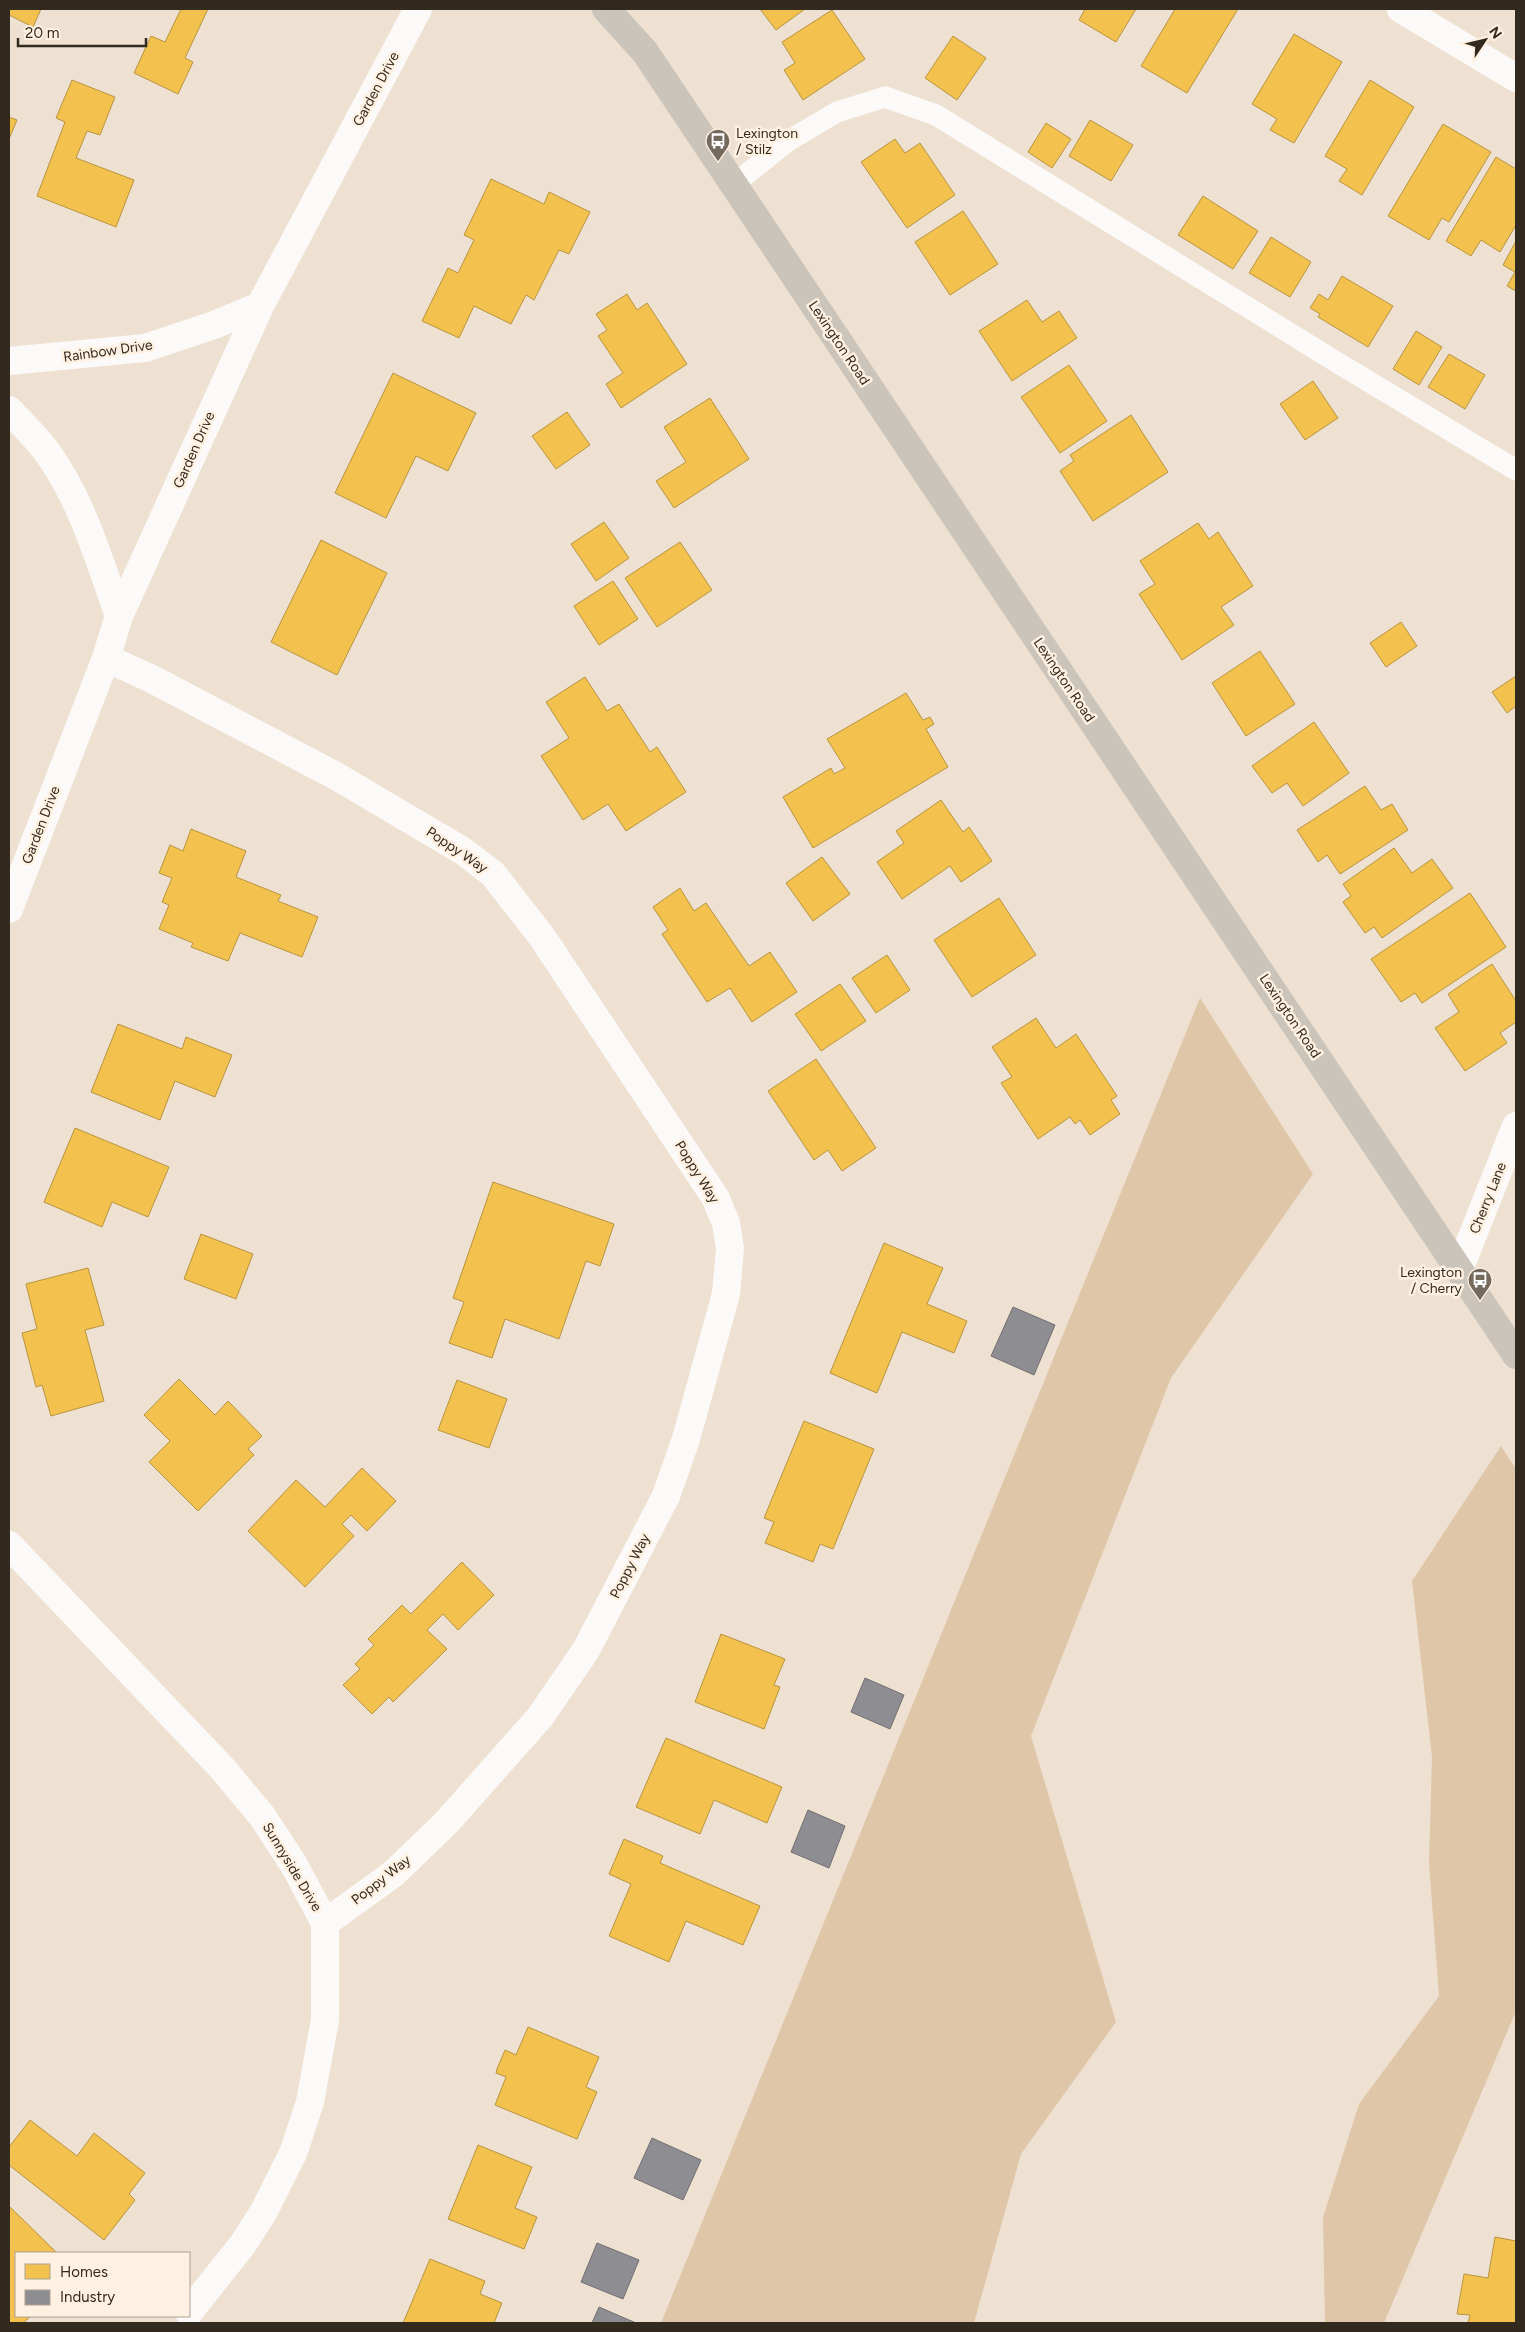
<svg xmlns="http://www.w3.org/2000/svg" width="1525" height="2332" viewBox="0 0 1525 2332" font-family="Figtree,sans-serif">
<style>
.green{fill:#dfc6a8}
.homes{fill:#f2c14e;stroke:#b89440}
.industry{fill:#8d8d92;stroke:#726f70}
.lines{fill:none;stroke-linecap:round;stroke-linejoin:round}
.lane{stroke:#fcfaf8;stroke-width:21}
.street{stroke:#fcfaf8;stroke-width:28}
.primary{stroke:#cbc4ba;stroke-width:28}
.labels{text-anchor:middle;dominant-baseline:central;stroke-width:5;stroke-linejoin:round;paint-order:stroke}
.street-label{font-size:14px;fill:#322a1f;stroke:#fff1e1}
.poi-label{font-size:14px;fill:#322a1f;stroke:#fff1e1;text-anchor:start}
</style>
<rect width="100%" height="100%" fill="#eee1d2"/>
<g class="green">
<polygon points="1200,998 1313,1174 1171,1378 1031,1736 1116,2022 1021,2154 974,2323 661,2323"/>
<polygon points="1501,1446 1516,1469 1516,2011 1384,2323 1325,2323 1323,2217 1359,2104 1439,1996 1429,1863 1432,1757 1412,1581"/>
</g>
<g class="homes">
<polygon points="9,9 41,9 33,27 9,15"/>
<polygon points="181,9 208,9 185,58 193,62 178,94 134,73 151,36 165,42"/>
<polygon points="760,9 805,9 776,30"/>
<polygon points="1085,9 1136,9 1116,42 1079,20"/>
<polygon points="1175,9 1238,9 1187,93 1141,66"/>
<polygon points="832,10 865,59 803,100 784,70 795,63 782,42"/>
<polygon points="1294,34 1342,62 1294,143 1270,130 1277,119 1252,104"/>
<polygon points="953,36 986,58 957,100 925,78"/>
<polygon points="72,80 115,97 100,135 87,131 76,158 134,180 116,227 37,196 65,122 56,118"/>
<polygon points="1370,80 1414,107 1362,195 1339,181 1347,169 1325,156"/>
<polygon points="9,117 17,120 9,139"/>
<polygon points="1090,120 1133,145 1111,181 1069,156"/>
<polygon points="1046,123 1071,139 1052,168 1028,152"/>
<polygon points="1443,124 1491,152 1449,222 1442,218 1429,240 1388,216"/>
<polygon points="895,139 905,153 920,143 955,195 907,228 861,162"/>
<polygon points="1496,157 1516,169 1516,225 1500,252 1481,240 1471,256 1446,241"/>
<polygon points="491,179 544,204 549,192 590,212 569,254 559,250 534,300 526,295 511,324 474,306 459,338 422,321 448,268 458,273 474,240 464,235"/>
<polygon points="1203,196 1258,231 1233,269 1178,235"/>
<polygon points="963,211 998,264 950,295 915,242"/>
<polygon points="1271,237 1311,262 1290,297 1249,273"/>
<polygon points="1516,241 1516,291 1507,286 1515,272 1503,265"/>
<polygon points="1342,276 1393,306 1368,347 1318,317 1320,314 1310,308 1319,294 1328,300"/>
<polygon points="627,294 637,310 647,303 687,364 621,408 606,384 623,373 598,336 607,330 596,314"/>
<polygon points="1027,300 1042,322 1059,311 1077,338 1012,381 979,331"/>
<polygon points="1416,331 1442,347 1419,385 1393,369"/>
<polygon points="1449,354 1485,375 1465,409 1428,387"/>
<polygon points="1069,365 1107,421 1060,453 1021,397"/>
<polygon points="393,373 476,413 448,471 416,456 386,518 335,493"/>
<polygon points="1313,381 1338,418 1305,440 1280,404"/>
<polygon points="710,398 749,459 674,508 656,481 686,462 664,427"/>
<polygon points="567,412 590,445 556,469 532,436"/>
<polygon points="1131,415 1168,472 1093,521 1060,471 1074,461 1070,455"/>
<polygon points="604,522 629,558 596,581 571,544"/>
<polygon points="1198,523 1209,539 1218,532 1253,586 1221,607 1234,625 1182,660 1139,594 1155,584 1140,561"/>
<polygon points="321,540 387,573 337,675 271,642"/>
<polygon points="680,542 712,590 657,627 625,578"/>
<polygon points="613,581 638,619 599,645 574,606"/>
<polygon points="1401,622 1417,646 1386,667 1370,643"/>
<polygon points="1260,651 1295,704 1246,736 1212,683"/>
<polygon points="1516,676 1516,706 1507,713 1492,692"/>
<polygon points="585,677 607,711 619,704 650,752 657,747 686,792 626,831 608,804 583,820 541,756 569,738 546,702"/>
<polygon points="906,693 923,720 930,717 934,724 926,729 948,767 813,848 783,797 831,768 834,774 845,768 827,739"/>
<polygon points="1314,722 1349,773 1303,806 1287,783 1272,793 1252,766"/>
<polygon points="1365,786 1381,810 1392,804 1408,830 1340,874 1327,855 1318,862 1297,830"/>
<polygon points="941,800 963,832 969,827 992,861 961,882 950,866 902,899 877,862 904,843 896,831"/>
<polygon points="191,829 246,851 236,877 281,895 278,901 318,917 302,957 240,933 228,961 191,947 193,943 159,929 169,905 162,902 172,878 159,873 170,845 183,851"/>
<polygon points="1394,848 1412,873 1432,859 1453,888 1382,938 1374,927 1365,933 1343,902 1351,896 1343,884"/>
<polygon points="822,857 850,894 813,921 786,883"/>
<polygon points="680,888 694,911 706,903 749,966 770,952 797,992 752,1022 730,988 707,1002 662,934 668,930 653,907"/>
<polygon points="1470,893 1506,947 1422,1003 1415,993 1401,1002 1371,959"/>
<polygon points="999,898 1036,955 972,997 934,940"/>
<polygon points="887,955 910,990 876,1013 852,978"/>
<polygon points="1492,964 1516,1001 1516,1022 1500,1033 1507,1043 1465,1071 1435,1028 1459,1012 1448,994"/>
<polygon points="840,984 866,1021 821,1051 795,1014"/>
<polygon points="1036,1018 1056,1048 1076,1034 1117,1096 1111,1100 1120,1114 1090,1135 1080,1120 1075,1124 1070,1117 1038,1139 1001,1083 1012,1077 992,1047"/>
<polygon points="118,1024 182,1049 186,1037 232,1055 215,1097 175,1081 160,1120 91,1092"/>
<polygon points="816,1059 876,1148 842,1171 828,1150 814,1160 768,1091"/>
<polygon points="75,1128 169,1167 148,1217 112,1202 102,1227 44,1202"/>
<polygon points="493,1182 614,1224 600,1266 586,1261 559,1339 505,1319 492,1358 449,1343 464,1302 453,1298"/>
<polygon points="201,1234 253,1254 236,1299 184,1279"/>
<polygon points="884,1243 943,1268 927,1304 967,1321 954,1353 902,1332 877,1393 830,1373"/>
<polygon points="88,1268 104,1325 85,1330 104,1401 51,1416 42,1385 36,1387 22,1333 37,1329 26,1284"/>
<polygon points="179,1379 215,1415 228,1401 262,1436 248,1449 254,1455 198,1511 149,1462 170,1441 144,1415"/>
<polygon points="457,1380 507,1399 489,1448 438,1430"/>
<polygon points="804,1421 874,1449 833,1549 820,1544 813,1562 765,1543 774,1522 764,1518"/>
<polygon points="362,1468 396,1501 367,1531 351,1515 342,1524 354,1536 305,1587 248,1531 296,1480 325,1507"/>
<polygon points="462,1562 494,1595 458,1630 443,1614 427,1630 447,1649 393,1702 389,1697 372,1714 343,1685 360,1669 355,1664 374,1645 368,1639 402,1605 411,1614"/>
<polygon points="721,1634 785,1659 774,1685 780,1687 764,1729 695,1702"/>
<polygon points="666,1738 782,1787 767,1823 714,1800 700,1834 636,1807"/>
<polygon points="624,1839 663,1856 660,1863 760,1906 743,1945 686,1921 669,1962 609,1936 631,1884 609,1874"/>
<polygon points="528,2027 599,2057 586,2087 597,2092 577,2139 495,2105 506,2077 496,2073 497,2069 505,2050 516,2055"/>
<polygon points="30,2120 77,2156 94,2133 145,2173 129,2194 135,2200 104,2240 9,2165 9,2147"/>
<polygon points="478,2145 532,2167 515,2208 537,2217 524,2249 448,2219"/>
<polygon points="9,2206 57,2253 16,2253 16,2316 31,2316 23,2323 9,2323"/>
<polygon points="1495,2237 1516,2241 1516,2323 1468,2323 1470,2315 1457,2314 1464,2274 1488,2278"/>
<polygon points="430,2259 485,2281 480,2294 502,2303 494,2323 403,2323"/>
</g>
<g class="industry">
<polygon points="1013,1307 1055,1325 1034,1375 991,1356"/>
<polygon points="865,1678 904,1695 890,1729 851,1712"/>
<polygon points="808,1810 845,1826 829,1868 791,1852"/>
<polygon points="652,2138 701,2160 683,2200 634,2178"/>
<polygon points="597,2243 639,2260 623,2299 581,2282"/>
<polygon points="599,2307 636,2323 592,2323"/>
</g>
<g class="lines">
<polyline class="lane" points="733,185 788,141 837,112 885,97 936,115 1343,366 1516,470"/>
<g class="street">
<polyline points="1401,9 1516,78"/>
<polyline points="9,361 145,348 214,325 260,306"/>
<path d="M9,410C21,423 36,437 47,452C82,500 99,560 119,616"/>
<polyline points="106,658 152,679 336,776 463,851 493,874 542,937 715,1197 726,1223 730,1248 726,1294 686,1439 666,1496 586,1650 540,1717 446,1823 393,1874 325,1923"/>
<polyline points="9,909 106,658 119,616 260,306 418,9"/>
<polyline points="1459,1270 1516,1126"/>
<polyline points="9,1545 222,1768 262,1816 294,1865 325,1923 325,2020 310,2102 294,2151 263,2213 243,2244 189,2312"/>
</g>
<polyline class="primary" points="606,9 645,52 1516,1355"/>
</g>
<defs>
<symbol id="bus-pin" viewBox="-11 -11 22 30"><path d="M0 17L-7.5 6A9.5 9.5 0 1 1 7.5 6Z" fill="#746a5e" stroke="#fff1e1"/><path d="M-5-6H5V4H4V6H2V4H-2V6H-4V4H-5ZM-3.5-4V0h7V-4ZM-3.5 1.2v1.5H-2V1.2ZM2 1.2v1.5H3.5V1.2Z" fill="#fff"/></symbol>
</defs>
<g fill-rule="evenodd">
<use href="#bus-pin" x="704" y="127" width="28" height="38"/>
<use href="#bus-pin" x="1466" y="1266" width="28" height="38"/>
</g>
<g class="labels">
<g class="street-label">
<text transform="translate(376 89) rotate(-62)">Garden Drive</text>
<text transform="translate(839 343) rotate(56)">Lexington Road</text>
<text transform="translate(108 351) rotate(-8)">Rainbow Drive</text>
<text transform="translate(194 450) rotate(-66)">Garden Drive</text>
<text transform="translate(1064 680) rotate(56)">Lexington Road</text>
<text transform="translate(41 825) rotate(-69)">Garden Drive</text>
<text transform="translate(457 850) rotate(34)">Poppy Way</text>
<text transform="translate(1290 1016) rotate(56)">Lexington Road</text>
<text transform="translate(697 1172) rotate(58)">Poppy Way</text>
<text transform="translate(1488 1198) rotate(-68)">Cherry Lane</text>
<text transform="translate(630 1566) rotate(-63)">Poppy Way</text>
<text transform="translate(292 1867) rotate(59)">Sunnyside Drive</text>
<text transform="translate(381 1880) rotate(-38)">Poppy Way</text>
</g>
<g class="poi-label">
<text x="736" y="133">Lexington<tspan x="736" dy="16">/ Stilz</tspan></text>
<text x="1462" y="1272" text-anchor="end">Lexington<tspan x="1462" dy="16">/ Cherry</tspan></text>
</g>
</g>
<rect width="1525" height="2332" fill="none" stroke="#322a1f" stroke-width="20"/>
<rect x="15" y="2252" width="175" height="65" fill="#fff1e1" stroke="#ada193"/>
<rect x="25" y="2264" width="25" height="15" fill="#f2c14e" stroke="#ada193"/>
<text x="60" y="2277" font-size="15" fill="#322a1f">Homes</text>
<rect x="25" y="2290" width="25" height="15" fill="#8d8d92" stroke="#ada193"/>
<text x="60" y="2302" font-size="15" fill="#322a1f">Industry</text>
<g transform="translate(1485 40) rotate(55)" stroke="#fff1e1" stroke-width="4" paint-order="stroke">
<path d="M0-4L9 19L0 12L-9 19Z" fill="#322a1f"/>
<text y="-8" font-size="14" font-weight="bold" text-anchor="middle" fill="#322a1f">N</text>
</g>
<path d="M18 38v8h128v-8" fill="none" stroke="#322a1f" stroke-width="2.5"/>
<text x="25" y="38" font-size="15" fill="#322a1f" stroke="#fff1e1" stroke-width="4" paint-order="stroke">20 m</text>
</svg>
